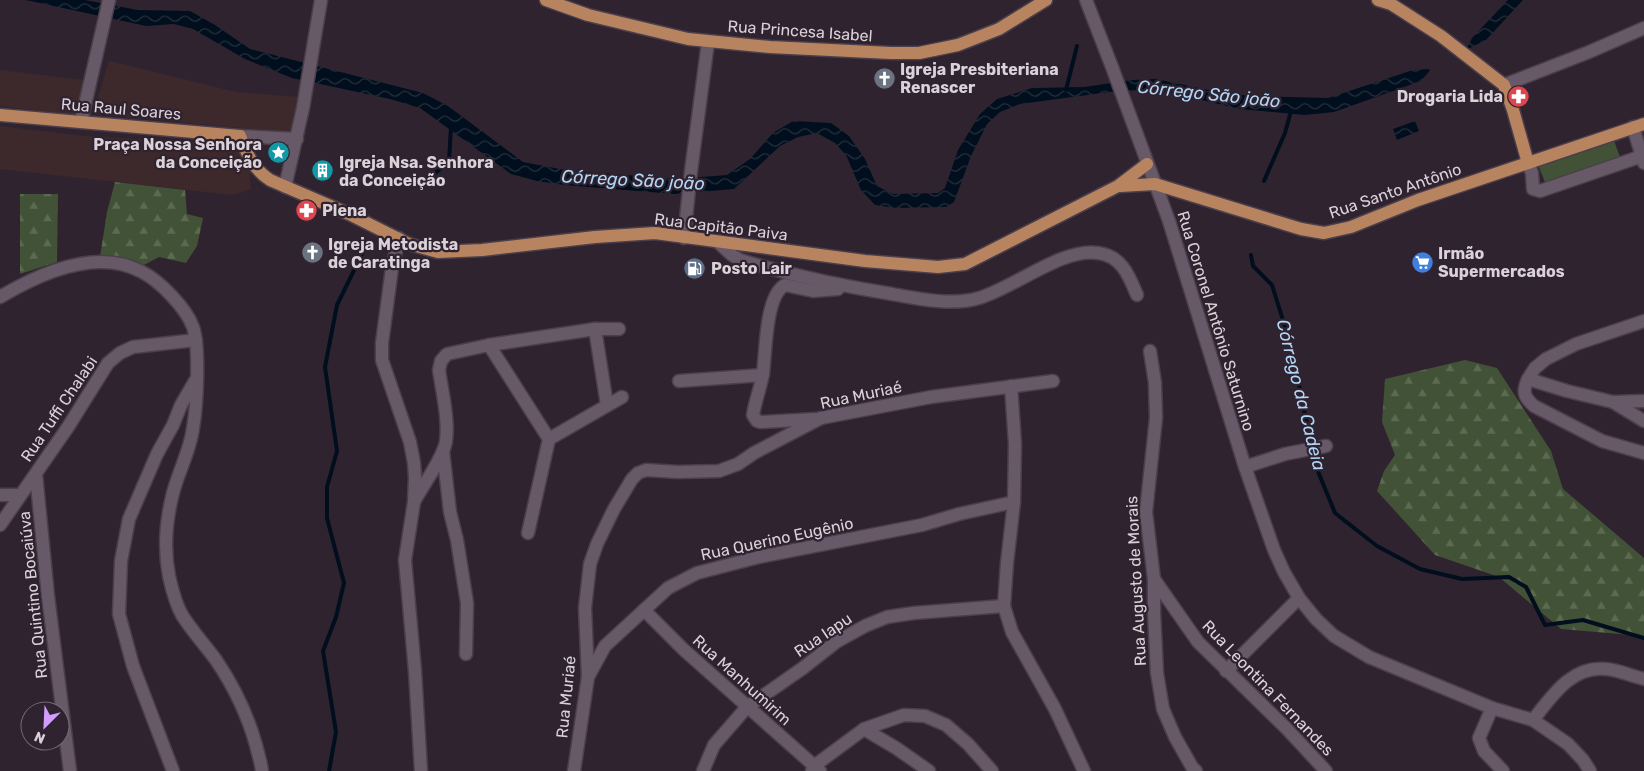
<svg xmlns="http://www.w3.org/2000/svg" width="1644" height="771" viewBox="0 0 1644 771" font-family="Rubik,sans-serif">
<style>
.commercial{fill:#3d292b}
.green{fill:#415236}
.forest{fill:url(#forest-firs)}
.water{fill:url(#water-waves)}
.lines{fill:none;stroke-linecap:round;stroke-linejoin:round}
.stream{stroke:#000e1d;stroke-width:4}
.minor-casing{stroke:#4a3f4a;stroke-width:15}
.major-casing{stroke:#4a3f4a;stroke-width:15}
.minor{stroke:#685968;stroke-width:12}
.major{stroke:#b88460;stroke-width:12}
.labels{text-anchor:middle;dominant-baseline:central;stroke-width:4.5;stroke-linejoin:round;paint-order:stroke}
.street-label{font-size:16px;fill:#dad1d9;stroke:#302330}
.poi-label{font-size:16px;font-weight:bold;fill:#dad1d9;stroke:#302330;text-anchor:start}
.water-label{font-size:18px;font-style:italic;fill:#b2d6f7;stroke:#302330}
</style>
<defs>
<pattern id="forest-firs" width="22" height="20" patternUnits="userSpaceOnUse" patternTransform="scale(1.25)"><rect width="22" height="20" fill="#415236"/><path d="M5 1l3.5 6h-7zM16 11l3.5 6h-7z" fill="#5c6a52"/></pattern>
<pattern id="water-waves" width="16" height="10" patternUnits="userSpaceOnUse" patternTransform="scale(1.25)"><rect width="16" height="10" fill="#000e1d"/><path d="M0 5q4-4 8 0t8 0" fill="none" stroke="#25303d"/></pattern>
</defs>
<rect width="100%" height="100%" fill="#302330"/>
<g class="commercial">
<polygon points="109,61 236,92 300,97 293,133 93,114"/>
<polygon points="0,70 84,80 77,115 0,106"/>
<polygon points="0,126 84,136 245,145 249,162 251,189 233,195 0,169"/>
</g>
<polygon class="green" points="1613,138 1621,160 1547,187 1538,165"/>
<g class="forest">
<polygon points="115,182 185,190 187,214 203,218 197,246 186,263 159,257 142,266 100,257 107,212"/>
<polygon points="20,194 58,194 57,262 20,274"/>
<polygon points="1465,360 1497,368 1551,451 1563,489 1644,558 1644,636 1561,629 1499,577 1435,555 1377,491 1384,471 1395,455 1382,422 1385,379"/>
</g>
<g class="water">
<polygon points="26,0 85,0 138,10 190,11 215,25 250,49 423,93 448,106 523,162 565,170 675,179 727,175 750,159 773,133 793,121 831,123 849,136 865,159 877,186 893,194 938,193 945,188 958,150 980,114 997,99 1032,88 1084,87 1132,80 1156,79 1203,89 1249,96 1328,98 1413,70 1431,69 1421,81 1334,112 1305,115 1240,109 1167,92 1141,90 1117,91 1020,104 1000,112 987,124 971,156 954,202 946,207 895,208 875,205 861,190 846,155 835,143 817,133 798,137 780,146 734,189 674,194 564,185 537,181 511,174 420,108 390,99 292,78 245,59 193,29 174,24 146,26"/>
<polygon points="1508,0 1523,0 1486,40 1466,50 1472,38"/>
<polygon points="1415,121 1419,131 1397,140 1393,129"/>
</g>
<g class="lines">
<g class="stream">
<polyline points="1066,90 1077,46"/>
<polyline points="1264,181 1285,133 1291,111"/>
<polyline points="417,184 434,174 449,162 451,126"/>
<polyline points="1251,255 1253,266 1272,285 1291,346 1315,464 1335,513 1377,546 1420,569 1462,579 1509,577 1526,587 1545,625 1583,620 1644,638"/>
<polyline points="329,771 336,732 323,651 336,617 344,583 327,518 327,487 337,451 325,367 337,305 364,250"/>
</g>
<defs>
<g id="minor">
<polyline points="1086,0 1112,67 1169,221 1245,467 1274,550 1284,572 1299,598 1316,619 1334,636 1369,657 1492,708 1533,720 1568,744 1583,760 1590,771"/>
<polyline points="1504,85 1589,52 1644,28"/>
<polyline points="81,122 109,0"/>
<polyline points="1633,127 1644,163"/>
<polyline points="240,136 297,139"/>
<polyline points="1528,163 1532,173 1533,189 1540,191 1642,156"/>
<polyline points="285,187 303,108 321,0"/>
<polyline points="399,238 392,268 382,343 382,360 410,442 414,463 415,477 414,502 405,560 415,671 421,771"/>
<polyline points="684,238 691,171 708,42"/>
<path d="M719,243L732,255L740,260C790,275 841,286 892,294C919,299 952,306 979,298C1014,288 1063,247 1098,253C1122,256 1129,276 1137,295"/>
<path d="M0,297C40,273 97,247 142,272C160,281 186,308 193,327C200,347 197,406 193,428C190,452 177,474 172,497C166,522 164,550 169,576C172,589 175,603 182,615C192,631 205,645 216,660C235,688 247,713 256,745C258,754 261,762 262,771"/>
<polyline points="1644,321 1576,344 1546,359 1535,368 1528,379 1567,391 1613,402 1644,401"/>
<polyline points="595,329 607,405"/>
<polyline points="489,345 549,439 528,533"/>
<polyline points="1150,351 1155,383 1156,418 1146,512 1154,579 1154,612 1157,673 1163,709 1175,737 1192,767 1196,771"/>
<path d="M1528,379C1522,392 1524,397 1534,406L1602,441L1644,453"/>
<polyline points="679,381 763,375"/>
<polyline points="1011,386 1015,444 1014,502 1007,563 1004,606 1012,632 1055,709 1084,771"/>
<polyline points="1613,402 1644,421"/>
<path d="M816,419L760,422L757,421L753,415C755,401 761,387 763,373C766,352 765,296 785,285L813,291L838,289"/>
<polyline points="549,439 622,397"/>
<polyline points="443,451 450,512 457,540 467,603 466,654"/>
<polyline points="1245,467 1285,454 1326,446"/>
<polyline points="36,474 48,596 70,771"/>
<polyline points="0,495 20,495"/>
<path d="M415,500C423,485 444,457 446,441C449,420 442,391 439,370L441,361L447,354L489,345L595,329H619"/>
<polyline points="0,525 68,427 108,363 120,353 133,347 196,340"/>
<polyline points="1154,579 1198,642 1287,729 1326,771"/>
<polyline points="644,610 683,649 820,771"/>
<polyline points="1226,671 1299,598"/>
<polyline points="588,677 605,646 668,588 697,573 759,557 922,525 959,514 1014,502"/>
<polyline points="1492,708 1479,738 1484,751 1503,771"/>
<path d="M1533,720C1552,696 1572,665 1606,669C1619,670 1631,676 1644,679"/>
<polyline points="864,729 896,748 929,771"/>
<polyline points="173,771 133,666 119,614 121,561 129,519 157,454 173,425 181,405 195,381"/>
<polyline points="574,771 588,677 585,608 590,564 597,544 614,509 632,479 638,473 646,470 678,472 719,471 738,464 754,453 821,418 931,397 1053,381"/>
<polyline points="703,771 714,745 747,707 803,668 836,642 865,626 887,617 914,613 1004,606"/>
<polyline points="812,771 814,766 864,729 904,715 925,716 946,725 968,744 992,771"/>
</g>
<g id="major">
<polyline points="546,0 588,15 688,39 770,47 891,53 919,53 958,45 999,29 1046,0"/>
<polyline points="1378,0 1391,4 1441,36 1504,85 1513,110 1528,163"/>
<path d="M0,115L240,136C247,154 253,169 270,180L349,214L409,244L438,252L482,250L595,237L655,233L865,261L938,267L965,264L1118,186L1147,164"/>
<polyline points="1120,186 1155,184 1301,229 1324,233 1351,227 1418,200 1644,124"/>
</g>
</defs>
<use href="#minor" class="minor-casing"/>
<use href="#major" class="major-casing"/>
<use href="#minor" class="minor"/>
<use href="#major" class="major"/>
</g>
<defs>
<symbol id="church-disc" viewBox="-11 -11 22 22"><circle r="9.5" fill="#6b7280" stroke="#302330"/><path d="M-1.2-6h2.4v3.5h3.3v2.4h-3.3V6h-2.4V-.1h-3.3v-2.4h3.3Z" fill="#fff"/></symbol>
<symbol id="pharmacy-disc" viewBox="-11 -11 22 22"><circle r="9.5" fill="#e0444e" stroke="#302330"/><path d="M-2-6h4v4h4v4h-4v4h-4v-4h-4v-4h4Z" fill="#fff"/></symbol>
<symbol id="sight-disc" viewBox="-11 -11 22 22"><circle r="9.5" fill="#0f9aa8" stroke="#302330"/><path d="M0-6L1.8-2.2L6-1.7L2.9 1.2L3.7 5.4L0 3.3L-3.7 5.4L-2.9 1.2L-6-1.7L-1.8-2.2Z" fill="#fff"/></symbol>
<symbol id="building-disc" viewBox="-11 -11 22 22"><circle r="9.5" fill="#0f9aa8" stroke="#302330"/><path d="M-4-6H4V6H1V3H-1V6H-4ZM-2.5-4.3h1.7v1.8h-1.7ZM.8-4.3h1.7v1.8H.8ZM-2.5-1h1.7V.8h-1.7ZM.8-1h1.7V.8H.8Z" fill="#fff"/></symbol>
<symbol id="supermarket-disc" viewBox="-11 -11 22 22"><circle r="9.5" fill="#3f7fe0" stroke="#302330"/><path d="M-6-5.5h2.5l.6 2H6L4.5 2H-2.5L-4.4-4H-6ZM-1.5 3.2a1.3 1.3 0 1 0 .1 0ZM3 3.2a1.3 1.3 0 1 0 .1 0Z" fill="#fff"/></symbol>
<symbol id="fuel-disc" viewBox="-11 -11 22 22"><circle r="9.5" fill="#5c6f8a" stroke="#302330"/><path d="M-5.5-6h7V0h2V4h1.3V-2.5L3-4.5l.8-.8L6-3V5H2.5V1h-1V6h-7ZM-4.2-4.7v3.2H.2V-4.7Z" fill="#fff"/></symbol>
</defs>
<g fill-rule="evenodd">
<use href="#church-disc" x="872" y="66" width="25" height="25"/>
<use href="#pharmacy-disc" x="1506" y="84" width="25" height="25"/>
<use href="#sight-disc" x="266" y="140" width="25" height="25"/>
<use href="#building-disc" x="310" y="158" width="25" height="25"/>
<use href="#pharmacy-disc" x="294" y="198" width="25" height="25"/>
<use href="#church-disc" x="300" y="240" width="25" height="25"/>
<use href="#supermarket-disc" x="1410" y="250" width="25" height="25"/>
<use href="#fuel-disc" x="682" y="256" width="25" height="25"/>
</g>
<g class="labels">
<g class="street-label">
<text transform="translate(800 31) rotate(4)">Rua Princesa Isabel</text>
<text transform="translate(121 109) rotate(5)">Rua Raul Soares</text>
<text transform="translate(1395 191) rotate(-19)">Rua Santo Antônio</text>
<text transform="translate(721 227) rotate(7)">Rua Capitão Paiva</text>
<text transform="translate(1216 321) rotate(73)">Rua Coronel Antônio Saturnino</text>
<text transform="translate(861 395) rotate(-12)">Rua Muriaé</text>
<text transform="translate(59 409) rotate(-56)">Rua Tuffi Chalabi</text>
<text transform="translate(777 539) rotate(-12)">Rua Querino Eugênio</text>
<text transform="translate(1136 581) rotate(-93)">Rua Augusto de Morais</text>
<text transform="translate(33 595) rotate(-96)">Rua Quintino Bocaiúva</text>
<text transform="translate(823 635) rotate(-34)">Rua Iapu</text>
<text transform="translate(742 680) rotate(42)">Rua Manhumirim</text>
<text transform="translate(1268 688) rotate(46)">Rua Leontina Fernandes</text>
<text transform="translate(566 697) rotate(-84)">Rua Muriaé</text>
</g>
<g class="poi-label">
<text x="900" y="69">Igreja Presbiteriana<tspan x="900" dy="18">Renascer</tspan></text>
<text x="1503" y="96" text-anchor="end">Drogaria Lida</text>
<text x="262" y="144" text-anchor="end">Praça Nossa Senhora<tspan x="262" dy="18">da Conceição</tspan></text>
<text x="339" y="162">Igreja Nsa. Senhora<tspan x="339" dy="18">da Conceição</tspan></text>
<text x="322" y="210">Plena</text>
<text x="328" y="244">Igreja Metodista<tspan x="328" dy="18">de Caratinga</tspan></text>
<text x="1438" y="253">Irmão<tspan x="1438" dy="18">Supermercados</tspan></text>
<text x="711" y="268">Posto Lair</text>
</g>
<g class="water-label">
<text transform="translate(1209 94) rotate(6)">Córrego São joão</text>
<text transform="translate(633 180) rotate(3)">Córrego São joão</text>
<text transform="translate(1301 395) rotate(76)">Córrego da Cadeia</text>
</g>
</g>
<g transform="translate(45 726) rotate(204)"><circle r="24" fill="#302330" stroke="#746974"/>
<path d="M0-4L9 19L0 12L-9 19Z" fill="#d19dfe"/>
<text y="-8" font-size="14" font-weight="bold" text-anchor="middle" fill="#dad1d9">N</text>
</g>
</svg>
